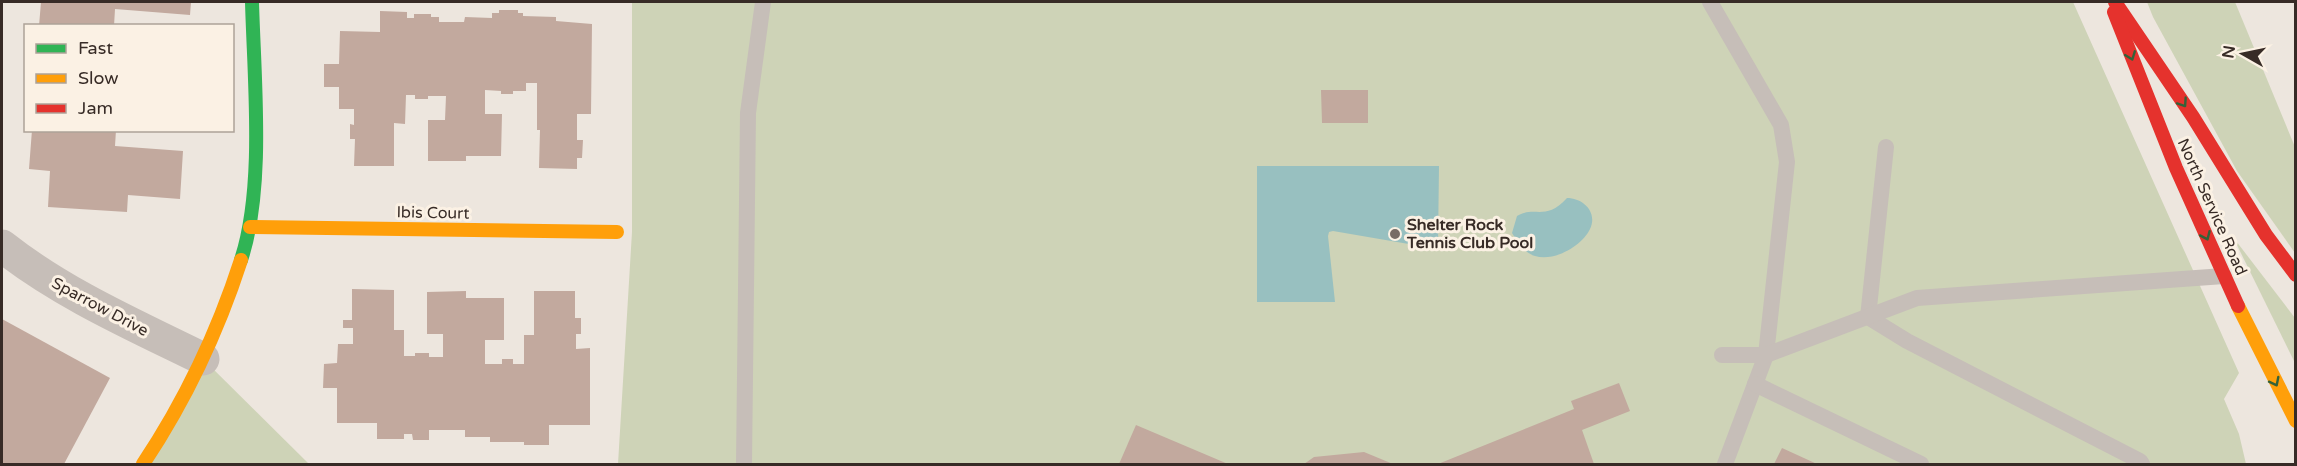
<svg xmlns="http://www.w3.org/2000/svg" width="2297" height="466" viewBox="0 0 2297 466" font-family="'Varela Round',sans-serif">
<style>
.green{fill:#ced3b7}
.water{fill:#98c0c0}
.building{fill:#c2a99e}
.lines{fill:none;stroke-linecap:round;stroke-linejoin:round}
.lane{stroke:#c6beb8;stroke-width:16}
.street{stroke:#c6beb8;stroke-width:33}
.fast{stroke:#30b455;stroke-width:14}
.slow{stroke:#ff9f0a;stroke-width:14}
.jam{stroke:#e5322d;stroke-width:14}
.oneway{stroke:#346239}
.poi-dot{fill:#776c66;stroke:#fbf1e4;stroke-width:2}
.labels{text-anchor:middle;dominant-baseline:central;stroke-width:6;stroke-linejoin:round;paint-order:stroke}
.street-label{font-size:16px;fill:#372b26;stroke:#fbf1e4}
.poi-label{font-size:16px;font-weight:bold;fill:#372b26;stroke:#fbf1e4;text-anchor:start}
</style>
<rect width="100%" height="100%" fill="#ede6de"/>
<g class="green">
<polygon points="632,2 2073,2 2239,373 2224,399 2239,434 2246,464 618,464 632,232"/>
<polygon points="2147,2 2235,2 2295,147 2295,253 2237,171 2153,17"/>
<polygon points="2233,237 2295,318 2295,363"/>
<polygon points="203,359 309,464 143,464"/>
</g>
<g class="water">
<polygon points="1257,166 1439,166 1438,244 1436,247 1432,248 1333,231 1329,232 1328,236 1335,302 1257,302"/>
<path d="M1567,198C1583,198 1598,212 1590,229C1582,246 1554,262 1535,256C1524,253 1518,243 1512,233L1517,216C1535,205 1545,222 1567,198Z"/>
</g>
<g class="building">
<polygon points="41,2 191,2 190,15 115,9 114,26 39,26"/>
<polygon points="499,10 518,10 518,13 523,13 523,16 556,17 556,21 592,24 591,114 577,114 577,140 583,140 582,158 577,158 577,169 539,168 540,130 537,130 537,83 526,83 526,91 513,91 513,94 501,94 501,91 485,90 485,114 502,114 501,156 466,156 466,161 428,161 428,120 445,120 446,96 428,96 428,99 415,99 415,95 406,95 405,124 394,123 394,166 354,166 355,139 350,139 350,124 354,125 354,109 339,109 339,87 324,87 324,64 339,64 340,31 380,32 380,11 407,12 407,18 414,18 414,14 431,14 431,17 439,17 439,22 464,22 465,17 492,18 492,13 499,13"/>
<polygon points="1321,90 1368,90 1368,123 1322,123"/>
<polygon points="32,130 116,130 115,146 183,151 180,199 128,195 127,212 48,207 50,171 29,169"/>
<polygon points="352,289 394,290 394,330 404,330 404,356 415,356 415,353 429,353 429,357 443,357 443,334 427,334 427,292 466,291 466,298 504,298 504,340 485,340 485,364 502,364 502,359 513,359 513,364 524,364 524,335 534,335 534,291 575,291 575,318 581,318 581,334 576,334 576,349 590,348 590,425 549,425 549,445 524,445 524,442 490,442 490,437 465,437 465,430 429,430 429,440 413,440 412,434 404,434 404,439 377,439 377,423 337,423 337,388 323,388 324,364 337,363 338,344 353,344 353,328 343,328 343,320 352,320"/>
<polygon points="2,319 110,378 64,464 2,464"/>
<polygon points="1619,383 1630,411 1582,430 1594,464 1438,464 1574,409 1571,401"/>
<polygon points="1136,425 1228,464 1119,464"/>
<polygon points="1782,448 1817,464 1774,464"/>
<polygon points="1364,452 1393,464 1304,464 1314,457"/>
</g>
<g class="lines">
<g class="lane">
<polyline points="1710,2 1781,125 1787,162 1766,355 1725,464"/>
<polyline points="1886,147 1868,317 1907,341 2140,461 2142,464"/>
<polyline points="1722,355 1766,355 1917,298 2224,276"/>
<polyline points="1755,384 1921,464"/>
<polyline points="744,464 748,113 763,2"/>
</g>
<path class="street" d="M2,246C63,294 134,325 203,359"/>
<path class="fast" d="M241,260C265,187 254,79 252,2"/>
<g class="slow">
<polyline points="250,227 617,232"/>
<polyline points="2238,306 2296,421"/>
<path d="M143,464C185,401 218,331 241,260"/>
</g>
<g class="jam">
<polyline points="2115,2 2193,117 2266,235 2296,275"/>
<polyline points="2114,12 2176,168 2238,306"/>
</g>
</g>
<defs><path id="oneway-chevron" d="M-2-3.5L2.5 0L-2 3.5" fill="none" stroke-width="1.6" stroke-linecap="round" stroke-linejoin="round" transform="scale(1.5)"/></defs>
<g class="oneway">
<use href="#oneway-chevron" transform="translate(2131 56) rotate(69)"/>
<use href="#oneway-chevron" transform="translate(2183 103) rotate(56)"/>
<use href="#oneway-chevron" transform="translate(2206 236) rotate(66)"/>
<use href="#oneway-chevron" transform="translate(2275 382) rotate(63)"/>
</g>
<circle class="poi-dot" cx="1395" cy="234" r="6"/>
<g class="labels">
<g class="street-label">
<text transform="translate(2212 207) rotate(66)">North Service Road</text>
<text transform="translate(433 213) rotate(1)">Ibis Court</text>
<text transform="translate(100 307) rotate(28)">Sparrow Drive</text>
</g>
<g class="poi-label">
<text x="1407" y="225">Shelter Rock<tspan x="1407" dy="18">Tennis Club Pool</tspan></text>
</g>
</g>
<rect width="2297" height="466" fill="none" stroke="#372b26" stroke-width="6"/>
<rect x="24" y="24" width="210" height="108" fill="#fbf1e4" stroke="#ada298" stroke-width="1.5"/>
<rect x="36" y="44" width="30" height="9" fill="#30b455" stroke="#ada298" stroke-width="1.5"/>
<text x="78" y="54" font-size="18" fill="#372b26">Fast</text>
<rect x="36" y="74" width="30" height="9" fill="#ff9f0a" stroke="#ada298" stroke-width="1.5"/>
<text x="78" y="84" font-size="18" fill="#372b26">Slow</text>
<rect x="36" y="104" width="30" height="9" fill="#e5322d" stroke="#ada298" stroke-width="1.5"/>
<text x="78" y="114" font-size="18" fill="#372b26">Jam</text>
<g transform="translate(2243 54) rotate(279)" stroke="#fbf1e4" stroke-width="4.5" paint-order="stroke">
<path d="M0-4.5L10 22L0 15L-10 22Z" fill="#372b26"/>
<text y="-9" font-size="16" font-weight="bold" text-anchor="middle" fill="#372b26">N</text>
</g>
</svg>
